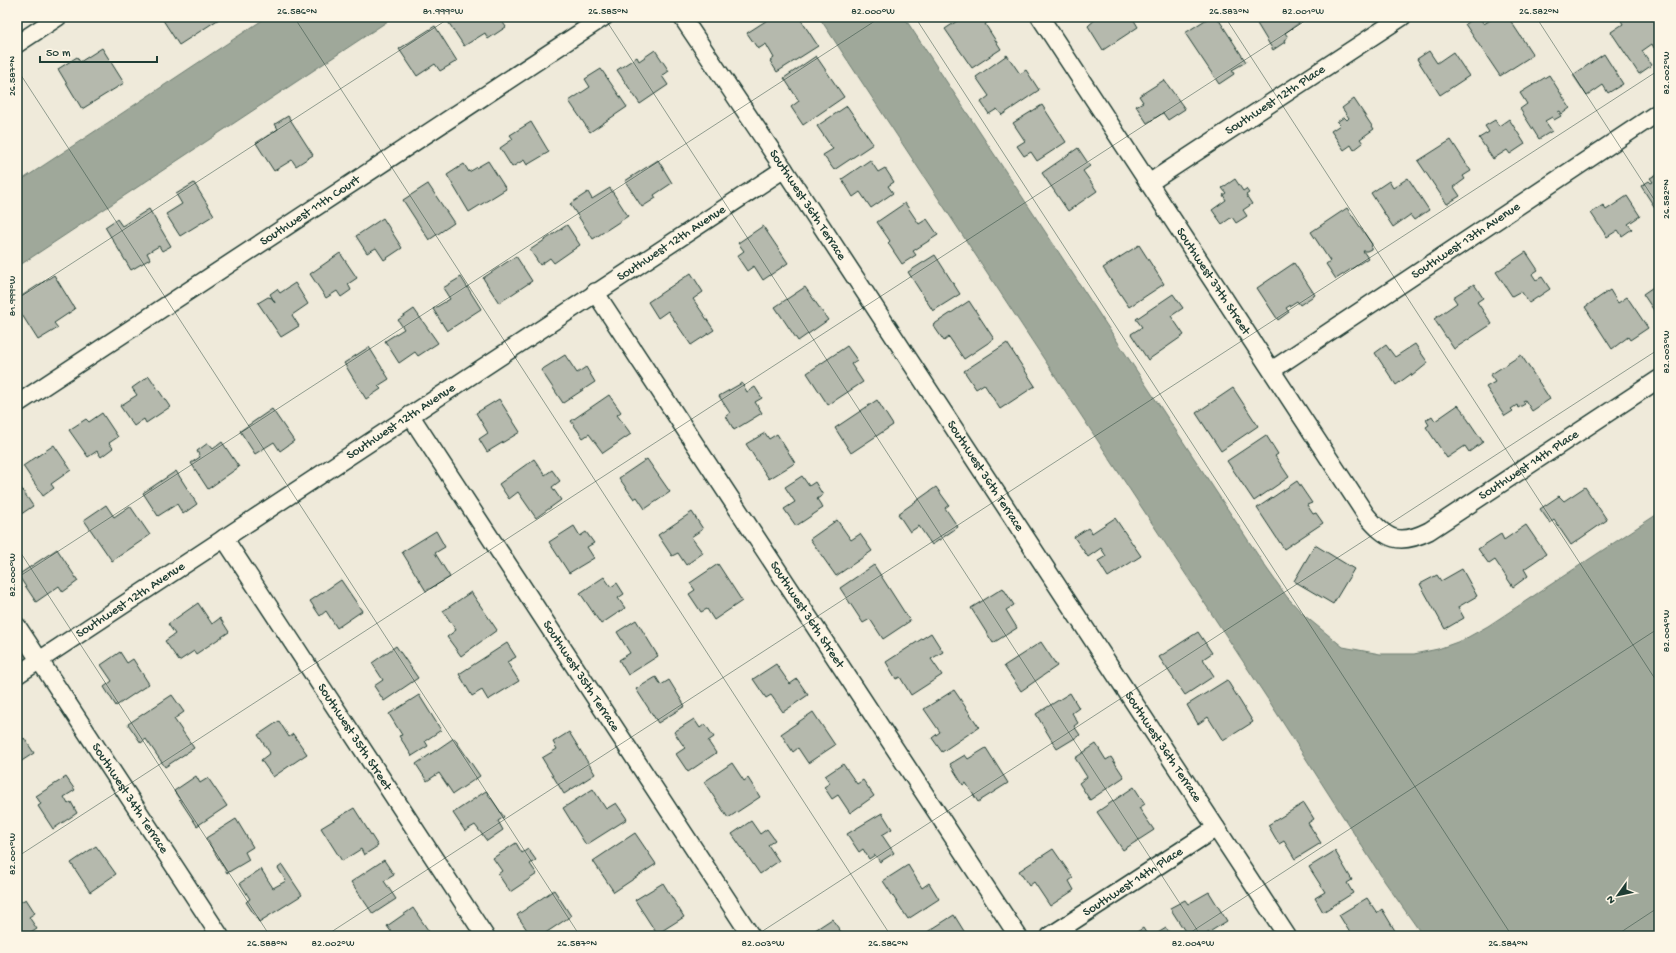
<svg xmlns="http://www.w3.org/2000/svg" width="1676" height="953" viewBox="0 0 1676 953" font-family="'Gochi Hand',sans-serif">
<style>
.water{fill:#9fa89a;stroke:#6c7d71}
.building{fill:#b5b9ad;stroke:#1f3d34}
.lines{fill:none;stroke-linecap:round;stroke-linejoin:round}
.street-casing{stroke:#1f3d34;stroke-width:20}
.street{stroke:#fcf5e5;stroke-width:17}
.ticks{fill:none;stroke:#1f3d34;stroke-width:1;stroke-opacity:0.45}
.labels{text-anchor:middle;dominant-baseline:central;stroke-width:3;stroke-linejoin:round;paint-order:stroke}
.street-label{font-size:13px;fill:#1f3d34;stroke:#fcf5e5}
.neatline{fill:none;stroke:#1f3d34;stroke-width:1.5}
.ticks-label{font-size:10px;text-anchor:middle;fill:#1f3d34}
</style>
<rect width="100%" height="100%" fill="#efeada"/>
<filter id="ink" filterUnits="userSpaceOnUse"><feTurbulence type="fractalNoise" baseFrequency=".025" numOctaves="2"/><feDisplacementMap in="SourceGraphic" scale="8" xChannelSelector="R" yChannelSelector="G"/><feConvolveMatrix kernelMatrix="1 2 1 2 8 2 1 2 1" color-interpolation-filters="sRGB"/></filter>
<g filter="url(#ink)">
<g class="water">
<polygon points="267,17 394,17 17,267 17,183"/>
<polygon points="819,17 904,17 1265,566 1287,597 1305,616 1343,647 1380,654 1414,654 1438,649 1463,640 1488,626 1659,513 1659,936 1423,936 1385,882 1269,701"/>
</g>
<g class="building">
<polygon points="161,17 218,17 219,19 179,45"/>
<polygon points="445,17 499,17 506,27 488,39 485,33 464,46"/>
<polygon points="772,17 799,17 818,46 777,72 770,61 774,58 766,44 758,49 747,33"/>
<polygon points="963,17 992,17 993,19 985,24 1001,49 972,68 945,29"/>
<polygon points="1098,17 1132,17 1138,27 1103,50 1088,26"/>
<polygon points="1210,17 1217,17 1246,62 1232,70 1234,74 1219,84 1185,33"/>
<polygon points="1253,17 1303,17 1305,19 1285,33 1288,37 1284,40 1285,42 1273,50"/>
<polygon points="1475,17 1479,17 1484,24 1495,17 1508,17 1533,55 1500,76 1465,24"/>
<polygon points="1653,17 1659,26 1659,45 1654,48 1652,44 1642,51 1652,65 1639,74 1611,32 1623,24 1619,17"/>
<polygon points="435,26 457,61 440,71 435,64 417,76 399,49"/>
<polygon points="102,48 124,83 82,109 58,69 77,57 80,62"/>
<polygon points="655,50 669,71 662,76 668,85 640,104 617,70 637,57 639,61"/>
<polygon points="1429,51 1437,63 1453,52 1469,76 1440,95 1417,59"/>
<polygon points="1604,54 1623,84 1608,93 1603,85 1587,96 1573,75"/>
<polygon points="1007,55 1020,74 1026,70 1039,90 1002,115 997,109 989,114 981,102 989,96 976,77"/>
<polygon points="816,56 844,97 803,125 791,107 799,101 784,78"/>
<polygon points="601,69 627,107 590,132 569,101 590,87 585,79"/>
<polygon points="1549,75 1570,108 1562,114 1560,111 1558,112 1561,116 1554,120 1552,117 1545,121 1552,131 1539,139 1520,109 1527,104 1520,93"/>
<polygon points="1164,80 1185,109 1168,120 1163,113 1147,123 1136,106 1143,102 1139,96"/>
<polygon points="1354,99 1374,129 1360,139 1363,143 1354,150 1351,145 1344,150 1331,131 1340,125 1337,122 1344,117 1347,120 1349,118 1342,108"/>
<polygon points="1042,105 1066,142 1037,161 1031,152 1024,156 1017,146 1025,141 1013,123"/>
<polygon points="847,106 873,144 834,170 823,155 833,149 817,126"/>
<polygon points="288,116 313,155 296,166 292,160 274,171 256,143 278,129 275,124"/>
<polygon points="1509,119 1525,144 1510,154 1507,150 1493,159 1479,138 1489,132 1485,126 1495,120 1499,126"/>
<polygon points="531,122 549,152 527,165 524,160 512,167 500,148 513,139 510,135"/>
<polygon points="1451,140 1471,171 1463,176 1465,179 1454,187 1460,196 1447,204 1418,161"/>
<polygon points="1078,148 1090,166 1083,171 1097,191 1068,211 1042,173"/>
<polygon points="658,160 672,183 654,195 656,198 642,207 625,181"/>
<polygon points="870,160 878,172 885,168 894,182 888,186 893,193 871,208 860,192 853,197 842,179"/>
<polygon points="488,161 506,189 469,212 447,175 464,164 469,172"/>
<polygon points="1657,174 1659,178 1659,214 1641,186 1649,181 1651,183 1653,182 1650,178"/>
<polygon points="1408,178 1429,210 1414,220 1410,215 1393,227 1371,193 1389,181 1393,188"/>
<polygon points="1235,179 1243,191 1246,189 1249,193 1246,195 1252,204 1243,210 1247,216 1236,223 1232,217 1222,224 1212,210 1226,200 1223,195 1226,193 1222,188"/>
<polygon points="194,183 214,215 180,236 166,214 182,204 176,194"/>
<polygon points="428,184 454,223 429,240 403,200"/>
<polygon points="610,188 628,216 593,239 570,204 588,192 592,199"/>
<polygon points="1627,196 1640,216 1628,224 1632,229 1622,236 1618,230 1607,237 1591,213 1603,205 1606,210"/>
<polygon points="905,203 919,224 927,219 938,235 913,251 916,255 902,264 888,243 890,241 877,222"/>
<polygon points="1347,208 1372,244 1371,249 1367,251 1363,251 1368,258 1336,279 1326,264 1330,261 1311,232"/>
<polygon points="149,209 171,246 162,251 159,246 147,253 150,259 131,270 105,227 117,219 122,226"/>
<polygon points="383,218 402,248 384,260 376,248 367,253 356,236"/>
<polygon points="567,225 580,245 554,263 550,258 540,265 530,250"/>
<polygon points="763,226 788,263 763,280 754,266 747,271 737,256 744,251 738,243"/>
<polygon points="1139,245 1164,284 1129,307 1103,268"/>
<polygon points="1526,252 1538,270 1532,274 1536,280 1542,277 1550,289 1529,303 1521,291 1512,296 1496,272"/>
<polygon points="340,253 357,278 348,284 351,290 341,297 337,291 326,298 310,274"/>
<polygon points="935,255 960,294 933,311 908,272"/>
<polygon points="516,256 532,281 499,303 483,278"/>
<polygon points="1294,263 1315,295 1300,305 1297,301 1286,308 1289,312 1278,320 1257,288"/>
<polygon points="691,273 703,292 693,299 714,330 691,345 668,311 658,318 648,302"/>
<polygon points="54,275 75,309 54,323 58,328 38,340 17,307 17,299"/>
<polygon points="461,277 481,309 447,331 433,309 450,299 443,288"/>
<polygon points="295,283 308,304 292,315 299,326 281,337 258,303 268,297 272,298 275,303 270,294 277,289 280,293"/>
<polygon points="1659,283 1659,318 1643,294"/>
<polygon points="1474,284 1483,298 1477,302 1492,324 1454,349 1434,319 1457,303 1453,297"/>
<polygon points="805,287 828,320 798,341 775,307"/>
<polygon points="1610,290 1618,303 1627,297 1648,328 1630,340 1628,337 1612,349 1585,307"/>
<polygon points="1173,294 1183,308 1171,316 1184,335 1148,360 1131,334 1142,327 1136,319"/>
<polygon points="969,301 994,339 964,359 949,337 944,341 933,325"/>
<polygon points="414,309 438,343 418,356 415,352 399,363 385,341 404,329 398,320"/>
<polygon points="1007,343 1035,386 1000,409 984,384 976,389 964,371"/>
<polygon points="1415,344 1428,363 1412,376 1411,374 1396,385 1375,353 1386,345 1395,357"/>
<polygon points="847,346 857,360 851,364 863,382 828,405 807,373"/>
<polygon points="369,347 389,379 378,386 381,389 366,399 344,363"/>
<polygon points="565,355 577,373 586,367 595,382 563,403 541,370"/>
<polygon points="1521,355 1550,399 1532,411 1525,400 1523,401 1525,404 1518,408 1517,405 1511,409 1513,411 1505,416 1486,387 1495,382 1490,375"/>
<polygon points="149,376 170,407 146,423 144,419 134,426 120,406 137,395 132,388"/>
<polygon points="742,383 747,392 755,387 762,398 755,402 762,413 734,430 726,416 730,413 719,396"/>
<polygon points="1233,388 1258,426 1221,451 1196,413"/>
<polygon points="609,395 621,412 617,415 631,434 603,453 589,434 583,438 571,421"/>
<polygon points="499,399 520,432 487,452 479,439 488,433 476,413"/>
<polygon points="877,400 893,425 851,453 835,428"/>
<polygon points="1458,405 1466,415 1466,417 1483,442 1469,452 1465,446 1447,458 1426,427 1429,425 1426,420 1432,416 1435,421"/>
<polygon points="272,409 294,441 280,451 274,442 255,454 240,431"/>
<polygon points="102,413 118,437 109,443 113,448 101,457 97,451 88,457 69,430 86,419 89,422"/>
<polygon points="765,433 769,439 777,434 795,463 769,479 746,444"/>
<polygon points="1266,435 1278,454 1275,456 1289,477 1254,501 1227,461"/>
<polygon points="222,442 239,467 208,489 191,463 200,457 197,451 208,443 213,449"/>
<polygon points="54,445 71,470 51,484 54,488 43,496 23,466"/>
<polygon points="534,459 545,475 552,470 560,481 552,487 561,500 536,518 518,492 509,499 499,484"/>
<polygon points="647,459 670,492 645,509 637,497 634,499 619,478"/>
<polygon points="176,471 197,504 183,514 177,504 158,516 143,493"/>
<polygon points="802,476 809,486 815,482 823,495 817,499 823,508 796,526 784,509 795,502 785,487"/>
<polygon points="1297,481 1312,503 1307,505 1313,514 1316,513 1323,523 1284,549 1257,508"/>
<polygon points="17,482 33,506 17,517"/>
<polygon points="936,487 949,505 945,508 958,527 932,545 919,526 910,532 898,514"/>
<polygon points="1585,487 1607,520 1571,545 1554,520 1550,523 1540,509 1559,496 1564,501"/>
<polygon points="106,505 114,517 130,506 150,535 112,561 84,520"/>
<polygon points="692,512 703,529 691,537 703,553 686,565 678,553 672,556 658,535"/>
<polygon points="1115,518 1141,556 1108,577 1098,561 1106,556 1101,548 1088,557 1074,537 1088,528 1092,533"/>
<polygon points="837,520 851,540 860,534 872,551 836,576 810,539"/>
<polygon points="1526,525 1546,554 1524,569 1528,576 1513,587 1495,560 1489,564 1478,549 1501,534 1504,540"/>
<polygon points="574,526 580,536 586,532 594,543 587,547 594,558 569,573 549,542"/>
<polygon points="436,531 445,547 435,553 450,577 426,591 402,552"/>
<polygon points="1315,545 1354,569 1333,604 1294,581"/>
<polygon points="57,549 78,581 63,592 59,586 36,602 18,575"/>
<polygon points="718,564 742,601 714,620 707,609 701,612 689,594 695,590 690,583"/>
<polygon points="874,565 910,621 883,639 870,619 863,623 840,588"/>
<polygon points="1462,569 1477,596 1458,607 1464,618 1445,629 1420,584 1437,575 1441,581"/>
<polygon points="604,577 611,587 617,583 624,594 618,598 625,608 601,624 580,593"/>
<polygon points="341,580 362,611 337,628 326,611 320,616 310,601"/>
<polygon points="1003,588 1014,605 1006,610 1017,628 993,643 971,608"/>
<polygon points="471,592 497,630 461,656 447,637 456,630 443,611"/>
<polygon points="198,603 212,624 220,618 229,632 196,654 194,651 179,661 165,641 175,634 168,624"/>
<polygon points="636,620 658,656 628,675 619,660 630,653 617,632"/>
<polygon points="1198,632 1212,653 1203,659 1214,676 1185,695 1159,657"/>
<polygon points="931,633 943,652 931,659 942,675 911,695 900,677 896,679 886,662"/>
<polygon points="1041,642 1057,666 1021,691 1004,666"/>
<polygon points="507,643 516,657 507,662 519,681 488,700 482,690 472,696 459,674"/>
<polygon points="396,646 418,678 384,701 374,686 383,680 372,663"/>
<polygon points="120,652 127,663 133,659 149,684 116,706 104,687 112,681 101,665"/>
<polygon points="776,664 790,684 797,679 808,695 783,712 771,695 766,698 753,679"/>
<polygon points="656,677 661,685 669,680 685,706 658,723 636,689"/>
<polygon points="1227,680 1253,722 1223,741 1208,717 1198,724 1187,705"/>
<polygon points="954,690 979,727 942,752 932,738 940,732 924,709"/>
<polygon points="1070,693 1079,708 1072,713 1078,723 1074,726 1080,735 1057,749 1036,714"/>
<polygon points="172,695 184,712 174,719 194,748 165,767 146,739 141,743 128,724"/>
<polygon points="419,695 441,730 425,741 428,746 412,756 399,736 402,735 389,714"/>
<polygon points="813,712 835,745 808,763 798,748 793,752 781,734"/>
<polygon points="694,719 700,728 705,724 714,737 708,741 716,753 688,772 676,754 685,748 674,732"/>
<polygon points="279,721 289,737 293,734 307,754 273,777 261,760 270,753 258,735"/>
<polygon points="569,732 595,774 564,794 542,758 557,749 553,742"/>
<polygon points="17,736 20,741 24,738 34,753 17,764"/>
<polygon points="454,738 480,776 453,794 439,773 427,781 416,764"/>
<polygon points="1096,744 1106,760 1111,757 1124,777 1090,800 1079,783 1087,777 1075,758"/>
<polygon points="986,748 1008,783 978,802 966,783 963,785 950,764 965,755 968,759"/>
<polygon points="732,763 744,781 748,778 760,797 728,818 704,782"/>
<polygon points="843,764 857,784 863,780 874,796 850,813 838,795 832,799 824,787 830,783 825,776"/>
<polygon points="196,776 200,783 208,778 227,806 197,826 174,791"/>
<polygon points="66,777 75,790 64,797 68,804 71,802 77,813 53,829 38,806 41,804 36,796"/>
<polygon points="1134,787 1145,804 1139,808 1154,830 1123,850 1097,812"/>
<polygon points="593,789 606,809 616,803 627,819 586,845 563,808"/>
<polygon points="486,791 504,817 498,821 503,830 487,841 475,825 465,831 453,813"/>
<polygon points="1304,803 1314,819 1308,823 1321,843 1295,859 1284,841 1279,844 1268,825"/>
<polygon points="354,808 378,846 364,855 361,849 342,861 321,828"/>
<polygon points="882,813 892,829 882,835 894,853 880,862 875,855 869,859 863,849 859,852 847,834"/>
<polygon points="236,819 253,847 245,852 249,860 227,873 206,838"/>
<polygon points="751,821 760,834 767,829 775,840 768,845 779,861 760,874 732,834"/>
<polygon points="635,833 656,864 614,892 593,861"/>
<polygon points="516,843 522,853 528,849 536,860 530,864 537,874 510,892 498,874 502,871 493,858"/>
<polygon points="96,846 116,874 90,892 71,863"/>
<polygon points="1053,849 1073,878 1069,881 1074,890 1050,906 1034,882 1029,886 1019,871"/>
<polygon points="1335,851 1352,880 1347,883 1353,893 1323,912 1315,898 1325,892 1309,867"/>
<polygon points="384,860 394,875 384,881 396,899 373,914 351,882"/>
<polygon points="282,865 302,895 259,922 246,902 250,899 240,883 261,869 273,888 286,881 278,868"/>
<polygon points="908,865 922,888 929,883 939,899 908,919 883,881"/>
<polygon points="663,883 684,917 657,934 635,900"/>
<polygon points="554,890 571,916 541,936 531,936 517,915"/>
<polygon points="1209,892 1227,921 1203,936 1188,936 1170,908 1185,900 1188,904"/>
<polygon points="1367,898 1377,913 1382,909 1397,934 1394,936 1352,936 1339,915"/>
<polygon points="26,899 35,913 29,917 37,929 26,936 17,936 17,904"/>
<polygon points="413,908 432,936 394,936 387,926"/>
<polygon points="954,915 967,936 921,936"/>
<polygon points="832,919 844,936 810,936 809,934"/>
<polygon points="1143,928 1148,936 1131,936"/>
<polygon points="1166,928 1172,936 1153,936"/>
</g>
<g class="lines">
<defs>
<g id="street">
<path id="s1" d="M682,17L784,169L1287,936"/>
<path id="s2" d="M1040,17L1366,515C1387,540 1399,546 1429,531L1659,379"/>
<polyline points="17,44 58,17"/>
<path id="s3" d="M1149,183L1402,17"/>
<path id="s4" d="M595,292L1018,936"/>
<path id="s5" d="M1272,370L1659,112"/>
<path id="s6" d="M17,404L604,17"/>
<path id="s7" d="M410,415L751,936"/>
<path id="s8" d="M224,538L485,936"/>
<path id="s9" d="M17,626L220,936"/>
<path id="s10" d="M17,675L784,169"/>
<path id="s11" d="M1050,936L1216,828"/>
</g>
</defs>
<use href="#street" class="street-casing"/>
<use href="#street" class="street"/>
</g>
</g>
<path class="ticks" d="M294,17L891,936M604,17L1201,936M915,17L1512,936M1225,17L1659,685M1536,17L1659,207M17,20L21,17M17,69L580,936M17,299L451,17M17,547L270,936M17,578L881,17M17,857L1311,17M325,936L1659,70M755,936L1659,349M1185,936L1659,628M1615,936L1659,907"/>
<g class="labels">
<g class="street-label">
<text stroke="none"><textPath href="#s3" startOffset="151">Southwest 12th Place</textPath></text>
<text stroke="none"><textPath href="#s1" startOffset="226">Southwest 36th Terrace</textPath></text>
<text stroke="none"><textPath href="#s6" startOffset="351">Southwest 11th Court</textPath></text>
<text stroke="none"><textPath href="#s5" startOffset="233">Southwest 13th Avenue</textPath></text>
<text stroke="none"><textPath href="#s10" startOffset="784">Southwest 12th Avenue</textPath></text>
<text stroke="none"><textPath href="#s2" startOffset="316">Southwest 37th Street</textPath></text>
<text stroke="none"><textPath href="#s10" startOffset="460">Southwest 12th Avenue</textPath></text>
<text stroke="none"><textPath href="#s2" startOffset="788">Southwest 14th Place</textPath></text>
<text stroke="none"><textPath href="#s1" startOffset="550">Southwest 36th Terrace</textPath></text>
<text stroke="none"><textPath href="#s10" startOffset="136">Southwest 12th Avenue</textPath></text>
<text stroke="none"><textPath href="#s4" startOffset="386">Southwest 36th Street</textPath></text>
<text stroke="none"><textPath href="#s7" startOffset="312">Southwest 35th Terrace</textPath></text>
<text stroke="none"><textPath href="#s8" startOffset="238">Southwest 35th Street</textPath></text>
<text stroke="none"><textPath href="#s1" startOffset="874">Southwest 36th Terrace</textPath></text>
<text stroke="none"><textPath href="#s9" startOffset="206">Southwest 34th Terrace</textPath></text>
<text stroke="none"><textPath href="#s11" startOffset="99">Southwest 14th Place</textPath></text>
</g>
</g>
<rect width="1676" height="953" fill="none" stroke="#fcf5e5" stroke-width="44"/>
<g transform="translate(1618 895) rotate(237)" stroke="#fcf5e5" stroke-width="3" paint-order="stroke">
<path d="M0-3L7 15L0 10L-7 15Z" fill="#1f3d34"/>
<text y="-6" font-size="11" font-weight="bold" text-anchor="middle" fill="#1f3d34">N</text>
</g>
<path d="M40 56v6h117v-6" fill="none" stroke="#1f3d34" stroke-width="2"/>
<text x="46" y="56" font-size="12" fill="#1f3d34" stroke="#fcf5e5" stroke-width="3" paint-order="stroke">50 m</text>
<rect x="22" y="22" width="1632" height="909" class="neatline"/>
<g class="ticks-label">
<text x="297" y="14">26.586°N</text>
<text x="443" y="14">81.999°W</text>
<text x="608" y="14">26.585°N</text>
<text x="873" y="14">82.000°W</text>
<text x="1229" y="14">26.583°N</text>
<text x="1303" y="14">82.001°W</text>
<text x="1539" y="14">26.582°N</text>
<text transform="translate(1665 73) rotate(-90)" y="4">82.002°W</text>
<text transform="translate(11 76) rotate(-90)" y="4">26.587°N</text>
<text transform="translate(1665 199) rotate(-90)" y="4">26.582°N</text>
<text transform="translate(11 296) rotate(-90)" y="4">81.999°W</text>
<text transform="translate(1665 352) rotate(-90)" y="4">82.003°W</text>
<text transform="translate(11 575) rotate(-90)" y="4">82.000°W</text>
<text transform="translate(1665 631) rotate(-90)" y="4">82.004°W</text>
<text transform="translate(11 854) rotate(-90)" y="4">82.001°W</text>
<text x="267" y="946">26.588°N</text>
<text x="333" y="946">82.002°W</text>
<text x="577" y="946">26.587°N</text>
<text x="763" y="946">82.003°W</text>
<text x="888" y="946">26.586°N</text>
<text x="1193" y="946">82.004°W</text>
<text x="1508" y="946">26.584°N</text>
</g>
</svg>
